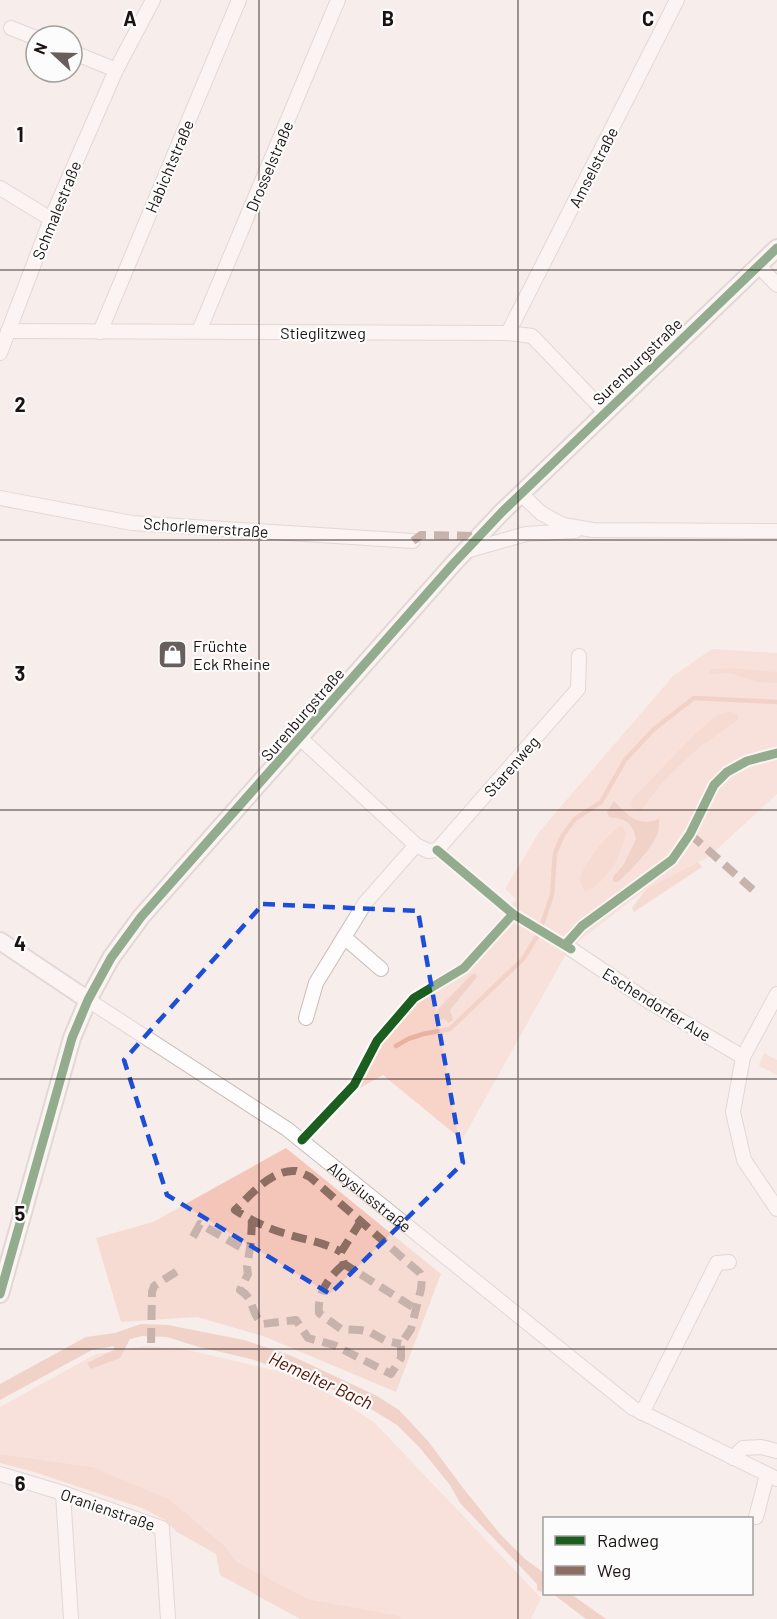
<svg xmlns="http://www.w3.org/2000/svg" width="777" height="1619" viewBox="0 0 777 1619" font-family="Barlow,sans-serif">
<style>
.green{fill:#f8d3c8}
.forest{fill:#f3c6b9}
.water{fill:#e8b2a2}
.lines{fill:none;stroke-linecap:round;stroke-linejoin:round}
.stream{stroke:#e8b2a2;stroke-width:4.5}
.minor-casing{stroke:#c7bebc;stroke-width:16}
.tertiary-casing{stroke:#c7bebc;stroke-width:20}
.minor{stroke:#fefcfc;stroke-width:14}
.tertiary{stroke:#fefcfc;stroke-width:16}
.quiet{stroke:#8d6e63;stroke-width:8;stroke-dasharray:15 8;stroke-linecap:butt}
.cycleway-casing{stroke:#fcfcfc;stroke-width:13}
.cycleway{stroke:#1b5e20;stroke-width:9}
.marked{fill:none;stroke:#1d4ed8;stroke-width:4.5;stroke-dasharray:12 8;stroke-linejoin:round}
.grid{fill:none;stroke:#1b1311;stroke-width:1.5;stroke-opacity:0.55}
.labels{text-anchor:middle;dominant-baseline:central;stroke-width:4.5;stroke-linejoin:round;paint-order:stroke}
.street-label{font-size:16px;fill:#1b1311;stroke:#fcfcfc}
.poi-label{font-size:16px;fill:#1b1311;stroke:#fcfcfc;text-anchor:start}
.water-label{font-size:18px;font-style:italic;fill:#531201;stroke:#fcfcfc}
.grid-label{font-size:20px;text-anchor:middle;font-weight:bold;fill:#1b1311;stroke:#fcfcfc;stroke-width:4.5;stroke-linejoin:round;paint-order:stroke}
</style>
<rect width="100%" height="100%" fill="#f7edea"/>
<g class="green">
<polygon points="712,649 777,653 777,794 710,856 646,889 579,941 566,954 462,1140 383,1075 356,1090 349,1084 374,1039 412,996 461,965 514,909 511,906 516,899 505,889 539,832 673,676"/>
<polygon points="764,1053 777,1060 777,1075 759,1066"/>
<polygon points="145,1346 180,1348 298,1376 343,1402 374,1422 541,1598 531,1619 404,1619 396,1615 308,1599 237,1562 226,1547 169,1499 93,1467 0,1454 0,1407 96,1354"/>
</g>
<g class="forest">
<polygon points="730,668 777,672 777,683 758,682 729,673 709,674 711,669"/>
<polygon points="730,711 738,715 738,720 701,746 680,765 663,782 640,812 634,810 631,805 633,798 696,733 717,715"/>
<path d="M621,825L626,831C622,856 608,881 585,892L579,879C588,859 603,838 621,825Z"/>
<polygon points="698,862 702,867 634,912 632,908 646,889"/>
<polygon points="286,1148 441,1274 396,1392 263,1336 197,1317 121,1322 96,1238 153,1222"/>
<polygon points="0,1454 93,1467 169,1499 226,1547 237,1562 308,1599 396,1615 404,1619 300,1619 220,1575 216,1554 177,1532 163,1519 142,1508 31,1471 0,1463"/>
</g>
<g class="water">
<path d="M614,801C629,816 637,827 659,819C659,823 659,829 658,833C652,849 630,871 618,882H613V877L624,864L636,839C632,822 626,819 609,817L607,812Z"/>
<polygon points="472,974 476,974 477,977 450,1010 453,1020 448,1023 447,1020 440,1019 436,1015 438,1009"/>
<polygon points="141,1324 168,1325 244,1340 292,1356 377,1396 399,1410 428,1441 463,1488 500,1534 525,1559 544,1573 544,1587 543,1587 542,1592 537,1590 537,1584 460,1503 450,1485 420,1448 397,1425 371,1409 348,1400 320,1381 307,1379 251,1359 199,1347 167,1337 142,1336 130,1339 120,1358 91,1369 87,1363 114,1350 114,1346 92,1350 0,1400 0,1384 86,1337 115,1333"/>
<polygon points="553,1594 571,1594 606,1619 586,1619"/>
</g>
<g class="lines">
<polyline class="stream" points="396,1046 408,1039 423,1034 450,1029 523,959 539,933 552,895 555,853 563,835 575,819 601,802 625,760 654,729 694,698 777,702"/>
<defs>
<g id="minor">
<polyline points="11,28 36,38"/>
<polyline points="72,52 116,70"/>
<polyline points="0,188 51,219"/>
<polyline points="759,266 777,285"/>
<polyline points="8,331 508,333 532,336 605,412"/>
<polyline points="199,331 338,0"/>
<polyline points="100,332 239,0"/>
<polyline points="508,333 677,0"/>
<polyline points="0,353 51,219 64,189 116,70 153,0"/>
<polyline points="521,494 541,513 563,525 593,530 777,531"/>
<polyline points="0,498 132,523 413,541"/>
<polyline points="466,551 526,534 575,531"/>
<polyline points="300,738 416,845 365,903 316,983 306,1018"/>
<polyline points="416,845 428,851 437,850 578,689 579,656"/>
<polyline points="344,937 381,969"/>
<polyline points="571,949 648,1001 743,1057"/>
<polyline points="777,994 743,1057 733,1112 744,1160 777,1209"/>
<path id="s1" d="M88,1000L287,1129L633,1408L777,1479"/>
<polyline points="642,1413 717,1263 729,1262"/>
<polyline points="733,1458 743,1448 761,1447 777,1451"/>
<polyline points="0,1474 63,1493 162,1528 168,1619"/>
<polyline points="63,1493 71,1619"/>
<polyline points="756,1517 767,1475"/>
</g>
<g id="tertiary">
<polyline points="0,941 88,1000"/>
<polyline points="0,1294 72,1038 88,1000 111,958 141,917 453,564 502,512 777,248"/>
</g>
</defs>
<use href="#minor" class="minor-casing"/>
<use href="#tertiary" class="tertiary-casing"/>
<use href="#minor" class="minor"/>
<use href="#tertiary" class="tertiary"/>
<g class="quiet">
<polyline points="413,541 421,535 479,536"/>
<polyline points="690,834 753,890"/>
<path d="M252,1220L251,1241L247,1267L248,1274L240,1290C256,1300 249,1312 263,1324L296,1320L308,1338L334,1345L391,1374L401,1358V1344L411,1329L421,1289L422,1278L420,1273L310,1177C306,1175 300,1172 296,1171C271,1169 251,1195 235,1210C251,1220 268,1229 287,1234C305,1240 324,1242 341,1252"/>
<polyline points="361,1221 341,1252 344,1264 416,1309"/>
<polyline points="193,1237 200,1224 249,1252"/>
<path d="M344,1264C330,1276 317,1292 319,1313L341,1329L360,1330L370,1332L386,1341L401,1344"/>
<polyline points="151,1343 152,1292 154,1286 182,1268"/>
</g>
<defs>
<g id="cycleway">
<polyline points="437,850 513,914 571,949"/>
<polyline points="565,945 582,926 672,860 690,834 714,785 727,772 747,761 777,753"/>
<polyline points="302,1140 354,1085 377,1041 414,998 464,968 513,914"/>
<polyline points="0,1294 72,1038 88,1000 111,958 141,917 453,564 502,512 777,248"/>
</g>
</defs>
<use href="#cycleway" class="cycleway-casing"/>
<use href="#cycleway" class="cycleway"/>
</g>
<path d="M0 0H777V1619H0ZM263,904L418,911L463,1163L330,1294L167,1195L124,1060Z" fill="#f7edea" fill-opacity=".55" fill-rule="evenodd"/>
<path class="marked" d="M263,904L418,911L463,1163L330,1294L167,1195L124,1060Z"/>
<path class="grid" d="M259,0V1619M518,0V1619M0,270H777M0,540H777M0,810H777M0,1079H777M0,1349H777"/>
<defs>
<symbol id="shop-square" viewBox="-11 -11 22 22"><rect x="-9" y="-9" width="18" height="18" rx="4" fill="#685f5d" stroke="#fcfcfc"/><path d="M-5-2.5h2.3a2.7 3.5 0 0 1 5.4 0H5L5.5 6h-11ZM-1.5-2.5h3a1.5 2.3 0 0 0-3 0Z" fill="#fff"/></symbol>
</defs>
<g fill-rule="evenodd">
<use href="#shop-square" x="156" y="638" width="33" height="33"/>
</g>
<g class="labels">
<g class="street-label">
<text transform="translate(169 166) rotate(-67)">Habichtstraße</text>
<text transform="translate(269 166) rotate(-67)">Drosselstraße</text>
<text transform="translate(593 167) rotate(-63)">Amselstraße</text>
<text transform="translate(56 210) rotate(-68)">Schmalestraße</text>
<text x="323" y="332">Stieglitzweg</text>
<text transform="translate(637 361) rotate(-44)">Surenburgstraße</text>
<text transform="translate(206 527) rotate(4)">Schorlemerstraße</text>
<text transform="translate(302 714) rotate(-49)">Surenburgstraße</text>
<text transform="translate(511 766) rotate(-49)">Starenweg</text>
<text transform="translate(657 1004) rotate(32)">Eschendorfer Aue</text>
<text stroke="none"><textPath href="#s1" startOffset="344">Aloysiusstraße</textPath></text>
<text transform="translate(108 1509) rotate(19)">Oranienstraße</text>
</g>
<g class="poi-label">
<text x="193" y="645">Früchte<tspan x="193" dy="18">Eck Rheine</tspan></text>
</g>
<g class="water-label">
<text transform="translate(321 1380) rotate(25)">Hemelter Bach</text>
</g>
</g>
<g class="grid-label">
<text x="130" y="26">A</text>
<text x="388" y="26">B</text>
<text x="648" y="26">C</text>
<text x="20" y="142">1</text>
<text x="20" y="412">2</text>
<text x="20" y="681">3</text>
<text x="20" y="951">4</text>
<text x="20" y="1221">5</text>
<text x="20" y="1491">6</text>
</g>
<rect x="543" y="1517" width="210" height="78" fill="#fcfcfc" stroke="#a29f9e" stroke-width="1.5"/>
<rect x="555" y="1536" width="30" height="9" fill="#1b5e20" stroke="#a29f9e" stroke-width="1.5"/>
<text x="597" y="1547" font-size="18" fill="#1b1311">Radweg</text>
<rect x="555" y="1566" width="30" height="9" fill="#8d6e63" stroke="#a29f9e" stroke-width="1.5"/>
<text x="597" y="1577" font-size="18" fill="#1b1311">Weg</text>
<g transform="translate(54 54) rotate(292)"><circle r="28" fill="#fcfcfc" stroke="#a29f9e" stroke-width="1.5"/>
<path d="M0-4.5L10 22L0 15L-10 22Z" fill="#685f5d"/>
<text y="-9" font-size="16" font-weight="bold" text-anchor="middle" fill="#1b1311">N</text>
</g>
</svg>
